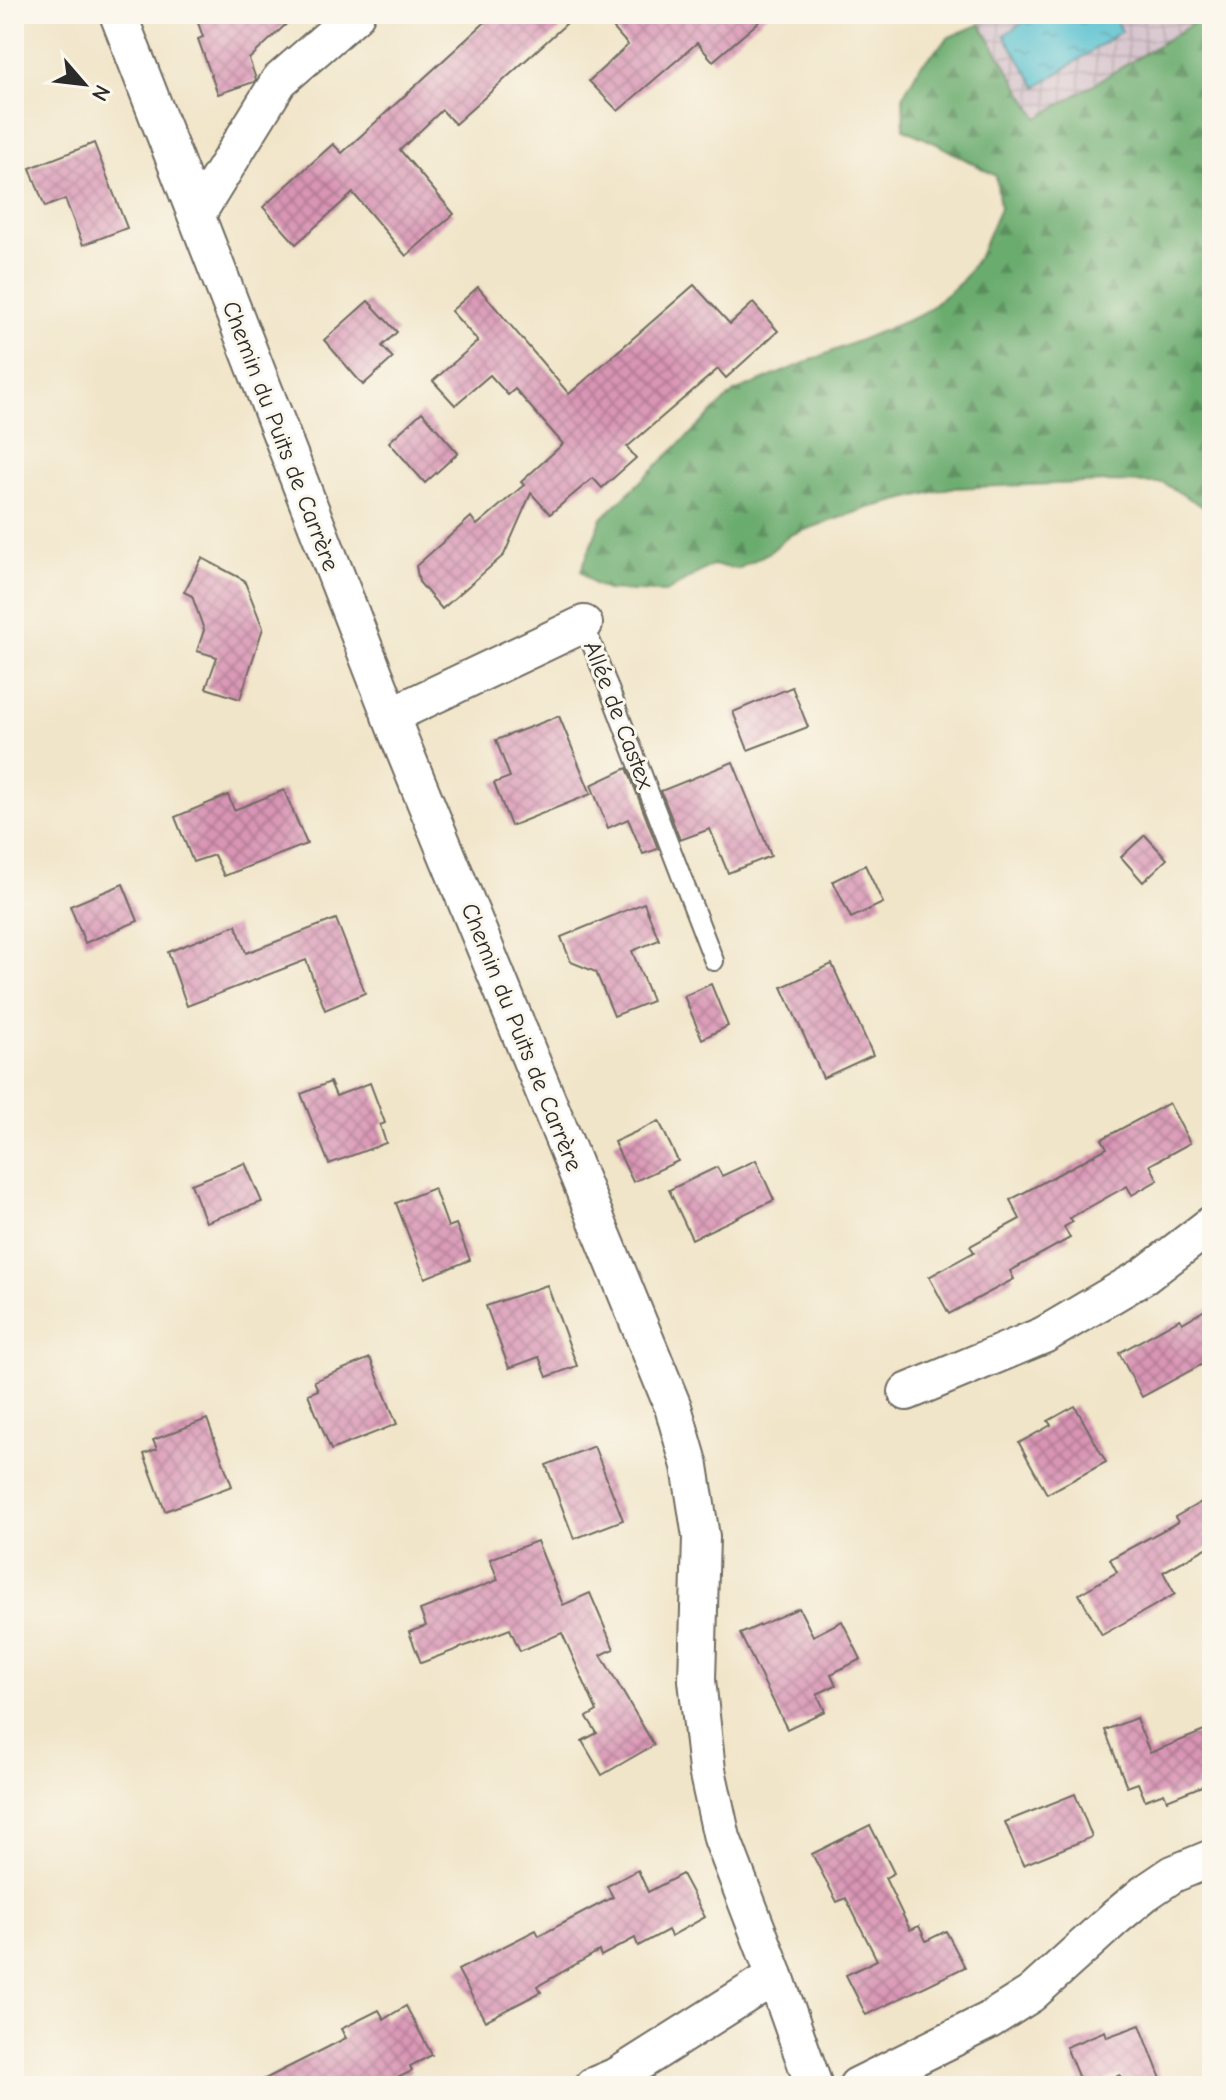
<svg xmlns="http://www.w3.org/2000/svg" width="1226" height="2100" viewBox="0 0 1226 2100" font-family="'Comic Neue',sans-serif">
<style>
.industrial{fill:url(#industrial-grid)}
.forest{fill:url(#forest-firs);stroke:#4b6c4c;stroke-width:2}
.water{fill:url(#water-ripples);stroke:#40767d;stroke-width:2}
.building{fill:url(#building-cross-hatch)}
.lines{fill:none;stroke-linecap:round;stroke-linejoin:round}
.service-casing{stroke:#706c62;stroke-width:22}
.minor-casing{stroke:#706c62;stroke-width:40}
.service{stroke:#fff;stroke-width:18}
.minor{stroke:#fff;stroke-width:36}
.labels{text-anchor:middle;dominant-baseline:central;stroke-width:6;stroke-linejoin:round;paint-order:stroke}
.street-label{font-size:24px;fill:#2b2b2b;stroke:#fbf7ec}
</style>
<defs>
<pattern id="industrial-grid" width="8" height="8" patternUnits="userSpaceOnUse" patternTransform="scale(2)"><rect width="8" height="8" fill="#d1bdc9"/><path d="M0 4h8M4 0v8" fill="none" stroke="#aa9aa3"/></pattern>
<pattern id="forest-firs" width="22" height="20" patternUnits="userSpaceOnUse" patternTransform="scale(2)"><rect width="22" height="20" fill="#6bac6e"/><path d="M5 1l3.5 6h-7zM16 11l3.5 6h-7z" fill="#588c5b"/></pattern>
<pattern id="water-ripples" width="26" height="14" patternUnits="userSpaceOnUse" patternTransform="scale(2)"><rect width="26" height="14" fill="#55c0cf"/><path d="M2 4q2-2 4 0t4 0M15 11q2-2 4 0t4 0" fill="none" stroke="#479ca8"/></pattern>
<pattern id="building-cross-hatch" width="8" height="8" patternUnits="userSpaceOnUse" patternTransform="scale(2)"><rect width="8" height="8" fill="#d995b5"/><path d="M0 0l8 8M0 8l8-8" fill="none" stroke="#b07a93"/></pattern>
</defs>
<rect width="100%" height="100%" fill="#fbf7ec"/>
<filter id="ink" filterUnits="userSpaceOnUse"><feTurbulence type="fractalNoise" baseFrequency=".0125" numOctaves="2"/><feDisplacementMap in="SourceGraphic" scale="16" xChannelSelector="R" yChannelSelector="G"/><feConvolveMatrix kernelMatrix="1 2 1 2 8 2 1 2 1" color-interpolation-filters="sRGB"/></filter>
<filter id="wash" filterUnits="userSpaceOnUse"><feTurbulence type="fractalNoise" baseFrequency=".006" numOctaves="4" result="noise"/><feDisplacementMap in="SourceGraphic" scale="32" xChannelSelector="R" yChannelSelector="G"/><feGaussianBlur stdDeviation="1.8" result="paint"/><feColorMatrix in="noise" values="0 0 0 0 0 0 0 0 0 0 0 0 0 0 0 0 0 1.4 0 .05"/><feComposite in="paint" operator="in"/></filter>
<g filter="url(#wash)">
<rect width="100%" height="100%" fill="#f1e5c9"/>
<polygon class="industrial" points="973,14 1209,14 1038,118"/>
<polygon class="forest" points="1209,14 1212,14 1212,512 1163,483 1109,482 950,488 868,508 790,535 770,552 738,569 712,565 666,592 607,590 594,584 581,571 602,518 734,392 923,314 961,282 980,254 1000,208 996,176 937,144 904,129 903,96 920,66 949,37 980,24 1038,118"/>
<polygon class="water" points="1037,14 1111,14 1122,31 1037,87 1004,35"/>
<g id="blocks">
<g class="building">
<polygon points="195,14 297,14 249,59 256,79 254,82 218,94 198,39 203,37"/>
<polygon points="494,14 577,14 455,124 442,110 400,150 454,214 406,256 353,193 296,244 263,207 333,144 342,153"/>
<polygon points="601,14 768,14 713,61 697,43 618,111 589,81 628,45"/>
<polygon points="94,143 127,228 83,245 65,199 45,207 30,168"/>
<polygon points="694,285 730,324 753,303 778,331 726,378 718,369 627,447 636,458 602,488 593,478 550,514 531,493 504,555 442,609 419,582 416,566 471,517 477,525 524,485 521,482 563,444 515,389 508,395 490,375 455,405 433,381 478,341 451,311 478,287 569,394"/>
<polygon points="368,301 397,332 382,346 393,358 363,385 324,340"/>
<polygon points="422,412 458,453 425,483 389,442"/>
<polygon points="202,558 244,580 263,628 240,699 206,688 217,657 197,651 204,630 192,596 184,592"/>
<polygon points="792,687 808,727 748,750 733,712"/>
<polygon points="559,716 591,794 511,826 494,783 510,777 496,740"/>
<polygon points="733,762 771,856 728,873 710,829 680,840 661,791"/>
<polygon points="627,768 658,849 643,854 628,819 608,828 591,785"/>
<polygon points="284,790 307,844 224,876 214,855 193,862 175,817 228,795 234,810"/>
<polygon points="1145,835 1167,859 1143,882 1121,857"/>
<polygon points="865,865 883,903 851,918 833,881"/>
<polygon points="123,884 138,921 85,943 70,906"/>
<polygon points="644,903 659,940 632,951 652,1001 614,1016 596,972 571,962 561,937"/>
<polygon points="336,919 365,993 325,1010 306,960 187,1006 168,952 236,925 246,953"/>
<polygon points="832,964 873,1055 823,1078 782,987"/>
<polygon points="711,984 728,1026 702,1039 684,996"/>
<polygon points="330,1082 336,1096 370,1083 385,1123 380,1125 386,1143 329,1164 301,1094"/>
<polygon points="1169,1103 1190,1143 1150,1165 1158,1180 1132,1195 1127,1186 1070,1218 1073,1222 1064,1227 1070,1238 1010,1271 1014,1279 949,1314 929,1277 974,1252 970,1246 1020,1219 1010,1200 1107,1148 1102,1139"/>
<polygon points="659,1121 678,1161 633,1182 614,1142"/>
<polygon points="756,1160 774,1200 692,1239 669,1190 717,1167 722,1176"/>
<polygon points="245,1163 262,1202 206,1222 191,1184"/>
<polygon points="434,1188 448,1227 456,1224 470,1260 425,1278 396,1203"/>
<polygon points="547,1285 577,1366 547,1377 539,1357 509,1368 486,1306"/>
<polygon points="1212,1306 1212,1359 1142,1397 1119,1353 1180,1319 1182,1323"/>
<polygon points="370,1358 397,1424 331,1450 308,1394 318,1390 314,1381"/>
<polygon points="1075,1406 1106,1462 1047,1494 1019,1443 1051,1425 1048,1421"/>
<polygon points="207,1419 232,1486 165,1511 144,1454 157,1449 153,1440"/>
<polygon points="594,1446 623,1520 574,1539 546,1465"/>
<polygon points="1212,1496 1212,1545 1163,1572 1175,1594 1102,1635 1079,1594 1117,1572 1110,1559 1178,1522 1175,1517"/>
<polygon points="537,1541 563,1605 590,1593 614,1649 601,1655 654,1745 602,1775 582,1741 597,1733 587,1717 597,1711 562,1633 520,1651 510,1629 421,1663 409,1632 426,1626 420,1610 498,1580 490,1559"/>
<polygon points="799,1608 813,1636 842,1621 861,1659 831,1674 836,1685 817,1694 825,1711 787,1729 740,1634"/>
<polygon points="1136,1718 1150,1753 1204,1731 1212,1751 1212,1782 1167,1800 1164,1793 1145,1800 1138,1783 1127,1787 1105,1730"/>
<polygon points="1075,1794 1092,1837 1023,1865 1005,1822"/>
<polygon points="870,1825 894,1873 885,1878 910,1930 919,1926 926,1941 946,1931 965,1967 866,2015 846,1975 877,1960 846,1898 837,1902 812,1854"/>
<polygon points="638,1870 648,1892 682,1874 705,1917 671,1936 668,1930 638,1946 635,1938 601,1956 599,1951 538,1986 541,1992 485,2021 458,1970 536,1930 539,1936 613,1897 607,1886"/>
<polygon points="406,2006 432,2055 410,2066 412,2071 381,2086 251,2086 346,2038 341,2029 379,2010 384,2019"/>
<polygon points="1140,2025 1161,2079 1144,2086 1125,2086 1120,2075 1092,2086 1082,2086 1066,2047 1105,2031 1107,2037"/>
</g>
</g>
</g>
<g filter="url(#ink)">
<use href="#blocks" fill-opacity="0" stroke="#706c62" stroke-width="2"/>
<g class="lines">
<defs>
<polyline id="service" points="584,624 714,961"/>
<g id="minor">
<polyline points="118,14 400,740 673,1407 690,1466 701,1537 697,1680 707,1770 722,1838 775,1976 814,2086"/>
<polyline points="197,214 279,81 356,14"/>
<polyline points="390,716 584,624"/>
<polyline points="907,1392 1044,1335 1144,1276 1212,1224"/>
<polyline points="593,2086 619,2075 775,1976"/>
<polyline points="857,2086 988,2021 1031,1994 1116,1917 1145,1893 1173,1874 1212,1858"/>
</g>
</defs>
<use href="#service" class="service-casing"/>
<use href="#minor" class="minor-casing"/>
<use href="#service" class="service"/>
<use href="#minor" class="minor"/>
</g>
</g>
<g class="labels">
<g class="street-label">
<text transform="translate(281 436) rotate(69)">Chemin du Puits de Carrère</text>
<text transform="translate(619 715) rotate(69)">Allée de Castex</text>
<text transform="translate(522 1037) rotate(68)">Chemin du Puits de Carrère</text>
</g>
</g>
<rect width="1226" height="2100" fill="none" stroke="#fbf7ec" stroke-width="48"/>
<g transform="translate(84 84) rotate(118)" stroke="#fbf7ec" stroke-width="6" paint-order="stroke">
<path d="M0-6L14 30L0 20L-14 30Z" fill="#2b2b2b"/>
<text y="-12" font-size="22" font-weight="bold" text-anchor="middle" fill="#2b2b2b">N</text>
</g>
</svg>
